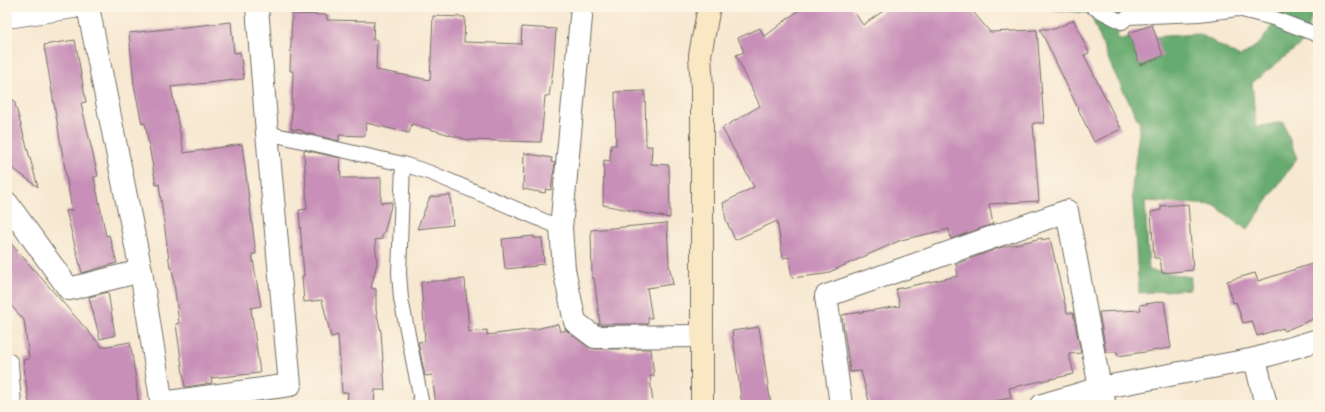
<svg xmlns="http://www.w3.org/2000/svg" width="1325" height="412" viewBox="0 0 1325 412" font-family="'Patrick Hand',sans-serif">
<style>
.forest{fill:#68ab6f;stroke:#4a6b4d}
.building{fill:#c890b8}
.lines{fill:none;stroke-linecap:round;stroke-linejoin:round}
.lane-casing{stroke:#726d65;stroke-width:16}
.street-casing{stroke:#726d65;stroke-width:24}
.secondary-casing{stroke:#726d65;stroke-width:24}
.lane{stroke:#fff;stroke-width:14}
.street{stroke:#fff;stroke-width:22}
.secondary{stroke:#fae7c3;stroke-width:22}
</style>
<rect width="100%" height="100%" fill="#fcf5e5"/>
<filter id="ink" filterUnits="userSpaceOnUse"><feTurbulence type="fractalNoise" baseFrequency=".025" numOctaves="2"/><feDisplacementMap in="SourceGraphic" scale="8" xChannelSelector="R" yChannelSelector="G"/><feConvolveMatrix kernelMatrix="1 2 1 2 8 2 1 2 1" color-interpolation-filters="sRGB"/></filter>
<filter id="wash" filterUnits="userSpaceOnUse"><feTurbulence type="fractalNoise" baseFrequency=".012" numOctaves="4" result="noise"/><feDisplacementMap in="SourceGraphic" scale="16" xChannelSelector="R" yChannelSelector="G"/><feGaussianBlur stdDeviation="0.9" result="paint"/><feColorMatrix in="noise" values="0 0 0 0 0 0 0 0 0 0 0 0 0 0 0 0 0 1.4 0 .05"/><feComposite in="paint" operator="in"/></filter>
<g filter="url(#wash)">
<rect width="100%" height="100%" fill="#f7e8d1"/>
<polygon class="forest" points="1053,7 1123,7 1117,39 1200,34 1240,57 1260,43 1286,7 1300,7 1312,12 1306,40 1252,83 1256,127 1283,122 1297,158 1247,230 1214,205 1145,201 1149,270 1191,277 1190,289 1139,293 1132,188 1140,124 1112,68 1090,13 1055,10"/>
<g id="blocks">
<g class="building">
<polygon points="803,7 851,7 863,25 889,7 969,7 990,32 1037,30 1044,123 1033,123 1039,201 989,204 993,224 951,239 949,229 901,240 825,274 792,278 789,257 783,258 777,221 735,240 726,220 723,203 754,187 722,128 760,106 736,55 744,52 738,38 760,28 764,37"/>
<polygon points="292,14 327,15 327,20 374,21 373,40 377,40 376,70 430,80 433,16 465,17 464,42 521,44 522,27 556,29 553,70 549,96 545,96 541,142 468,140 412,124 409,133 366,123 365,136 339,135 339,141 303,132 302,130 291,129 293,71 290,71"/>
<polygon points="1074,20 1089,53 1084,55 1121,129 1094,142 1040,29 1055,29"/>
<polygon points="231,22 234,53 240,52 244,79 171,87 184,153 242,144 256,254 252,254 261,306 251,308 260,373 211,378 212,383 185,387 176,324 179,323 172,267 170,268 159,184 156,185 145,123 142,124 134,85 129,33"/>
<polygon points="1152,25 1163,56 1140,65 1128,33"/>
<polygon points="75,40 86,102 81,103 98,176 94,177 106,236 109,235 117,263 82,273 66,211 72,210 44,45"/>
<polygon points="645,91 646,146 652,146 651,164 669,165 670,218 603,205 604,160 610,161 611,145 616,145 615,92"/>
<polygon points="14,100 38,187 7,164 7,101"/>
<polygon points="304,150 340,158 341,178 381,178 381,203 392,202 384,233 382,233 382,239 375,240 377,263 371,288 376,289 376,310 381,332 385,390 375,390 374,405 347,405 348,392 342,393 338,335 331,337 322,300 304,302 302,276 304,276 299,210 307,209"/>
<polygon points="524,153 552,158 551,162 555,163 551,190 546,189 545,193 523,189"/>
<polygon points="450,195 453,225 417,229 430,197"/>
<polygon points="1188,204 1193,270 1162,273 1160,258 1154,258 1151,212 1161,210 1161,206"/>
<polygon points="667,223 669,265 673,284 647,288 652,318 648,318 648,324 598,324 600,323 594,278 592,278 591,230"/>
<polygon points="534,236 534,238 542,238 544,264 535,265 536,266 505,269 502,239"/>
<polygon points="1042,238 1042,240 1050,238 1067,313 1073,313 1081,353 1069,354 1074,374 1009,388 1011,398 972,405 870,405 861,371 850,372 842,315 900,306 896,289 958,276 956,264 999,248"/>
<polygon points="7,239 102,347 130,342 137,386 136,386 139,405 29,405 23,360 29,359 24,320 7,301"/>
<polygon points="1318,262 1318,317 1284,331 1283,328 1257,336 1252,321 1243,323 1236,302 1233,303 1227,281 1255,273 1258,281"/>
<polygon points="465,279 469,332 487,330 487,335 535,329 558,324 560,332 566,330 588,347 595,349 651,349 654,376 650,376 653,405 436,405 432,375 425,376 418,342 425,341 421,282"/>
<polygon points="108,292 115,335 100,339 89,297"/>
<polygon points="1164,301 1171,348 1118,356 1117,352 1106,352 1099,312 1141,310 1140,305"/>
<polygon points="759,327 771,405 742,405 732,331"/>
</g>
</g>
</g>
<g filter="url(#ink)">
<use href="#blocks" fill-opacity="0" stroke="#726d65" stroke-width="1"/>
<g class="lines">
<defs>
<g id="lane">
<polyline points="1093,7 1122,22 1128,17 1199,14 1238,9 1273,18 1318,35"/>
<polyline points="267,133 403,164 431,173 561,228"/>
<polyline points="403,164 399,273 401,299 422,405"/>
</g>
<g id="street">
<polyline points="88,7 141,271 162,405"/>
<polyline points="582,7 561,228 564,269 575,322 595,337 702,336"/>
<polyline points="7,17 74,7"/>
<polyline points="7,203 69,289 141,271"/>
<polyline points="1255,359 1266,405"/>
<polyline points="7,364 10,405"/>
<polyline points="162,403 290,385 267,133 257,7"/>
<polyline points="841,405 826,296 1067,211 1100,388 1105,405"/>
<polyline points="1042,405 1100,388 1255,359 1318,340"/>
</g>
<polyline id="secondary" points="702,405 702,90 700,55 709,7"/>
</defs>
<use href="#lane" class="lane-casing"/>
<use href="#street" class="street-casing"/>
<use href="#secondary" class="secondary-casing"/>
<use href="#lane" class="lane"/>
<use href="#street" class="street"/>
<use href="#secondary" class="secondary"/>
</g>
</g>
<rect width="1325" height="412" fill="none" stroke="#fcf5e5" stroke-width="24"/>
</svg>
